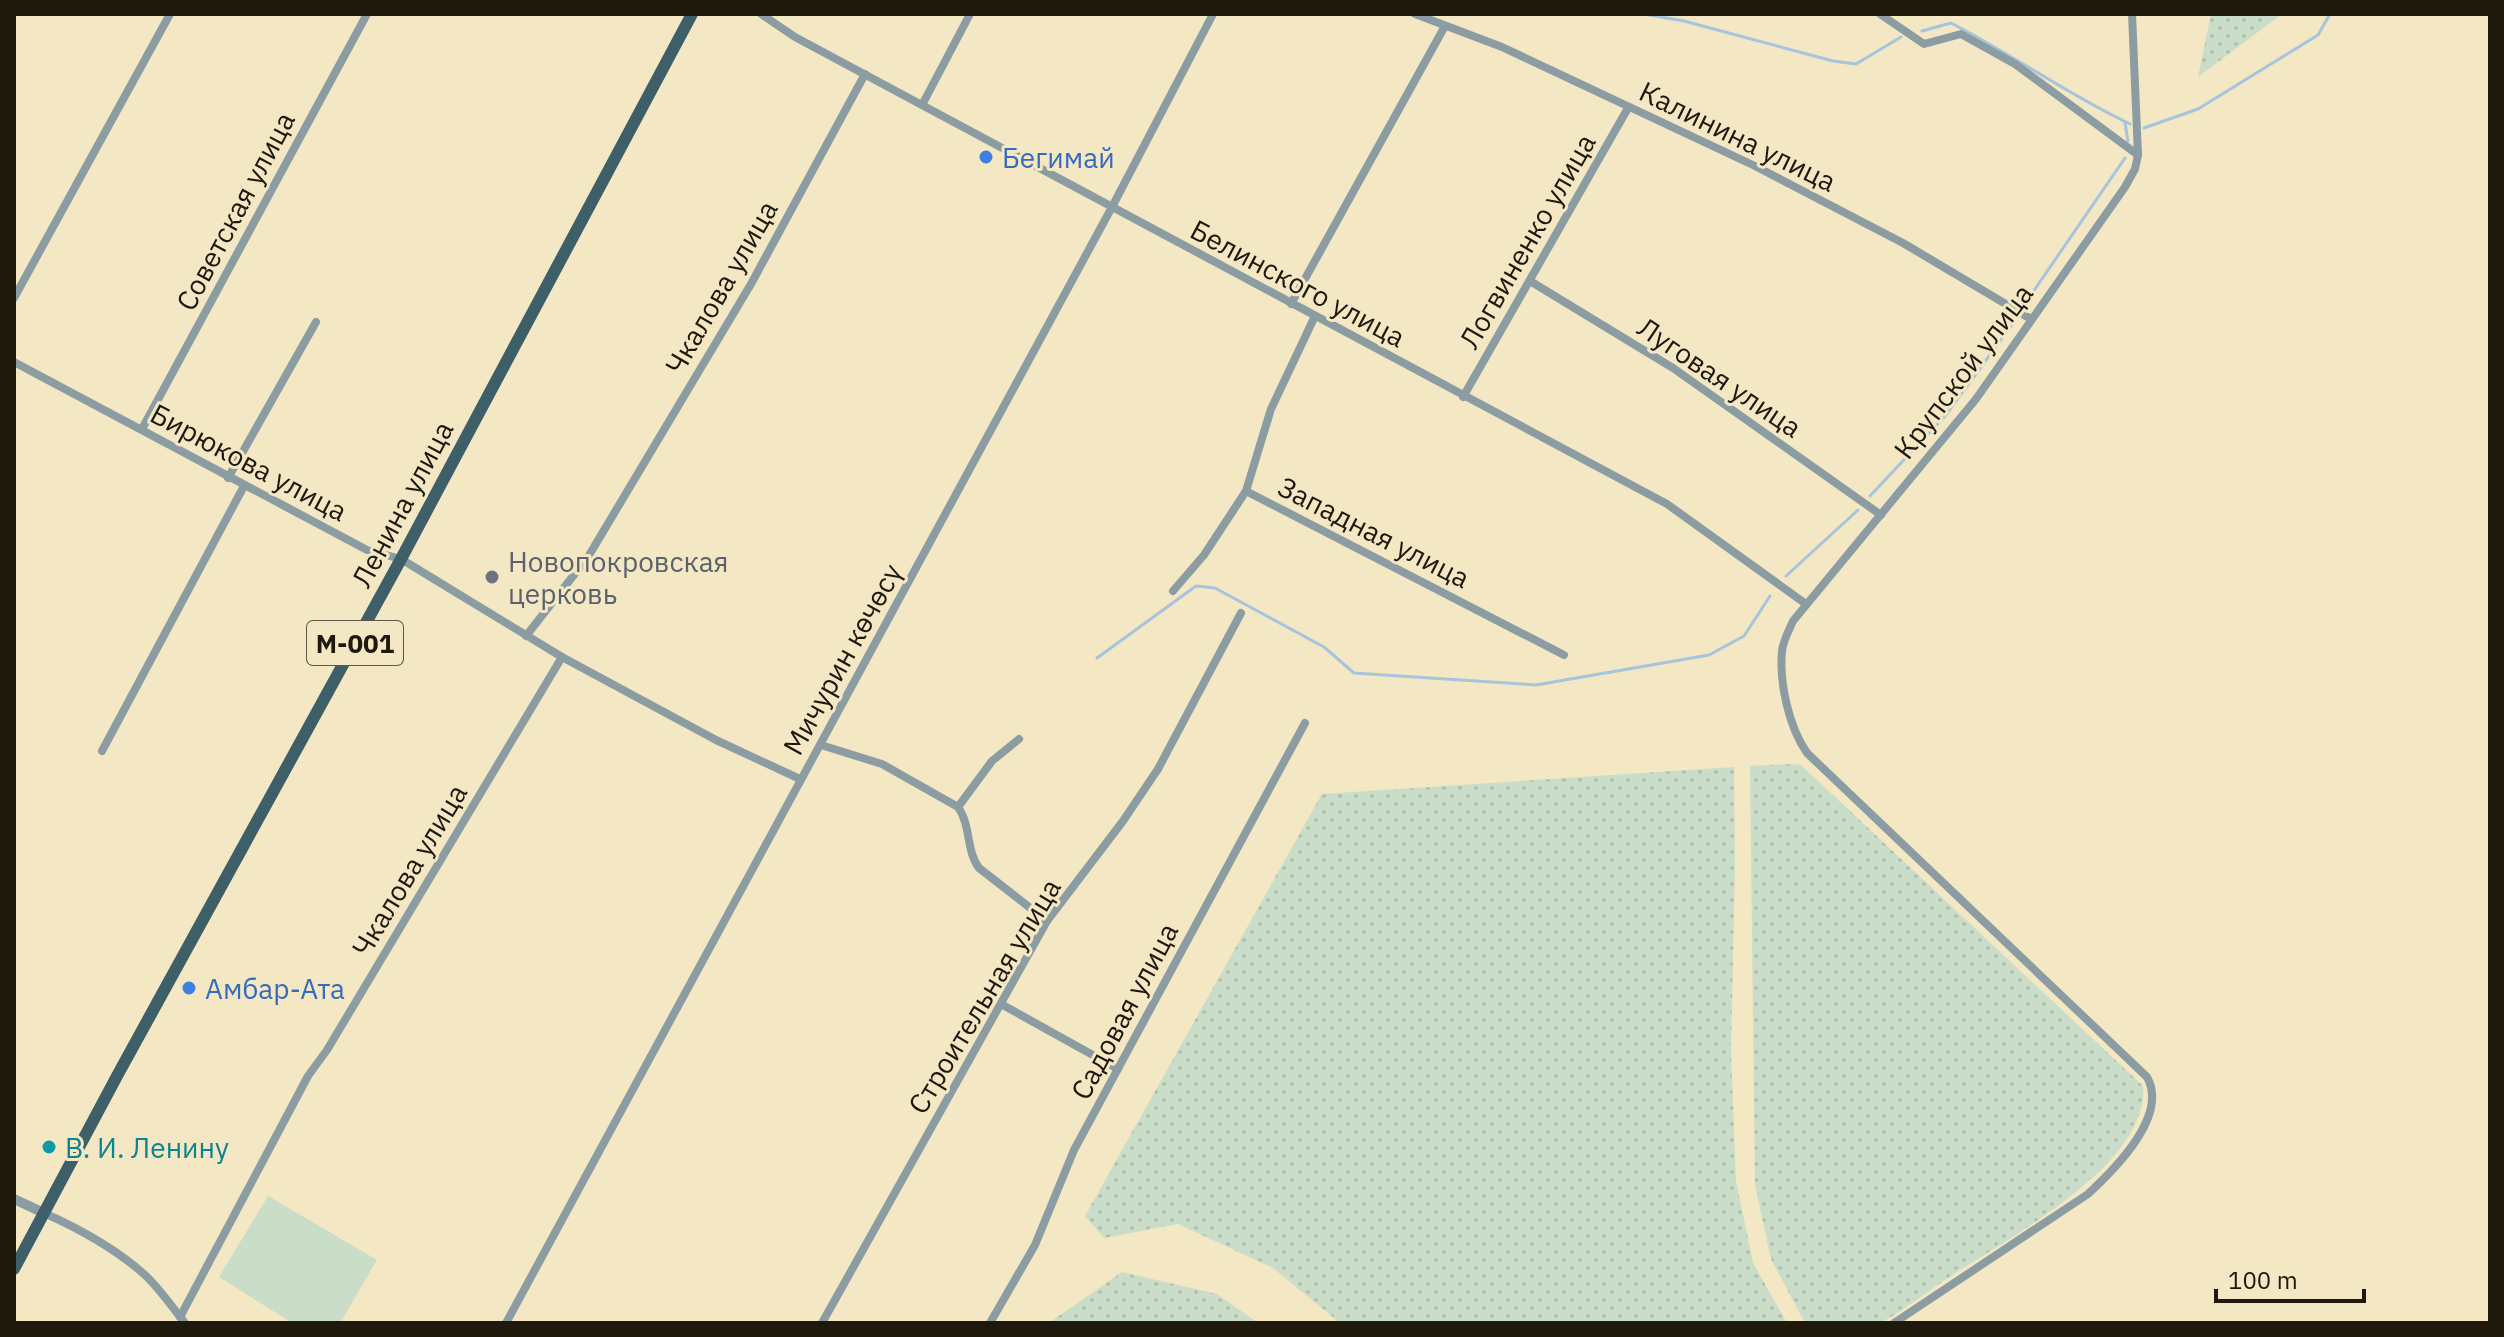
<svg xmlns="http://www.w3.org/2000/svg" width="2504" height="1337" viewBox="0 0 2504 1337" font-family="'IBM Plex Sans',sans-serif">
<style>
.green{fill:url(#green-dots)}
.pitch{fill:#c9ddc8}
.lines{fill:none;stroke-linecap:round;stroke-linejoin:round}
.stream{stroke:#a6c5dc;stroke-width:3}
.minor{stroke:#8b9da2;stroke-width:8}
.tertiary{stroke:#8b9da2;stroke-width:10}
.primary{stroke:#3e5f68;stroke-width:12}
.shop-dot{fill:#3f7fe0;stroke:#f4e7c4;stroke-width:3}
.worship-dot{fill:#6b7280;stroke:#f4e7c4;stroke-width:3}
.culture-dot{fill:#0f9aa8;stroke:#f4e7c4;stroke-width:3}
.labels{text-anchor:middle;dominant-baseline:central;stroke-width:6;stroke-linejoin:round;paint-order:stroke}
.shield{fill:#f4e7c4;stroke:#5e5743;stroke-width:2}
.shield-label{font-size:26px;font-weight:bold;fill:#1e190c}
.street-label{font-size:28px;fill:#1e190c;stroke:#f4e7c4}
.shop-label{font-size:28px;fill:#366cbe;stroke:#f4e7c4;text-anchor:start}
.worship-label{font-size:28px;fill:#5b616d;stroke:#f4e7c4;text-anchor:start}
.culture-label{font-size:28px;fill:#0d838f;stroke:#f4e7c4;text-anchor:start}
</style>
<defs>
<pattern id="green-dots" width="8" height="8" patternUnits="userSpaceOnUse" patternTransform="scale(2)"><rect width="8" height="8" fill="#c9ddc8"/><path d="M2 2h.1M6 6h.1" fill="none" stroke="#acbdab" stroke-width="1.8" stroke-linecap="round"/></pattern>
</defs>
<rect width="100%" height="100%" fill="#f4e7c4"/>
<g class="green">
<polygon points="2211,14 2282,14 2198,77"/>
<path d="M1791,764L1801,765L2143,1086C2150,1164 2008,1238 1951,1276C1936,1285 1891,1320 1879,1323C1862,1327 1823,1323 1805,1323L1771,1259L1755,1185L1750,766Z"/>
<polygon points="1734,767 1735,862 1731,1052 1736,1181 1753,1263 1787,1323 1340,1323 1273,1268 1178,1224 1104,1238 1085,1216 1322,794"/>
<polygon points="1122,1272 1217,1294 1258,1323 1049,1323"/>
</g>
<polygon class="pitch" points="268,1196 377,1260 340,1323 292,1323 219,1277"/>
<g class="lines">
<g class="stream">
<polyline points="1644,14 1684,21 1833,61 1856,64 1901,37"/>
<path d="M1922,31L1951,23C2012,54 2068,95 2130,124"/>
<polyline points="2125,123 2128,141"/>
<polyline points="2144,128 2198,109 2318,35 2330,14"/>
<polyline points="2024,305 2125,158"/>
<polyline points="1870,496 1945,416 2014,322"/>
<polyline points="1786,576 1858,510"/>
<polyline points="1097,658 1196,586 1215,588 1324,647 1354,673 1536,685 1709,655 1744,636 1770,596"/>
</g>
<g class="minor">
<polyline points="761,14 795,37 1667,504 1806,604"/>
<polyline points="1415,14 1502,47 1755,166 1903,243 2031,319"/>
<polyline points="1880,14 1924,44 1961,34 2015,64 2138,155"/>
<polyline points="922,105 970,14"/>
<polyline points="1530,281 1673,368 1881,515"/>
<polyline points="14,298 170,14"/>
<polyline points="1291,304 1445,26"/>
<polyline points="1315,316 1271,409 1246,491 1564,655"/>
<polyline points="14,362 367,550 401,559 562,657 716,740 800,779"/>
<polyline points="1463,397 1628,108"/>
<polyline points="142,429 367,14"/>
<polyline points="228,478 316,322"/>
<polyline points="1173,591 1204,555 1246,491"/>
<polyline points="526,636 588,557 751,284 865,74"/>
<path d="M821,745L882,764L958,807C971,825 966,851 979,868L1047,921"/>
<polyline points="102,751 244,486"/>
<polyline points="958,807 992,761 1019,739"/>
<polyline points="1001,1004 1118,1069"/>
<path d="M44,1213C80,1229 115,1248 145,1275C160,1289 172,1307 185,1323"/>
<polyline points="180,1317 308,1076 327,1050 562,657"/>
<polyline points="506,1323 1112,207 1213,14"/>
<polyline points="822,1323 1047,921 1123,821 1158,769 1241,613"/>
<polyline points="990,1323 1035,1245 1074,1150 1305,723"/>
<path d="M1894,1323L2088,1194C2115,1169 2169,1116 2147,1077L1807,753C1789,727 1779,683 1782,651C1783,641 1789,630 1793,621L1976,399L2125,187L2135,169L2138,155L2132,14"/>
</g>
<polyline class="tertiary" points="14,1199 44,1213"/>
<polyline class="primary" points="14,1269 117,1076 401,559 692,14"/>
</g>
<g class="shop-dot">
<circle cx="986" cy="157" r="8"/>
<circle cx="189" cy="988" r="8"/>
</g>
<circle class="worship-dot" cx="492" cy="577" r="8"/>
<circle class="culture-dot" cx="49" cy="1147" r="8"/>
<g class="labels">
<rect class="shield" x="307" y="621" width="96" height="44" rx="6"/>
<g class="shield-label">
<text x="355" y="643">М-001</text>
</g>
<g class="street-label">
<text transform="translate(1738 136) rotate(26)">Калинина улица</text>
<text transform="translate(235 211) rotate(-62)">Советская улица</text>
<text transform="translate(1527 241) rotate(-60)">Логвиненко улица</text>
<text transform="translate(1298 283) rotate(28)">Белинского улица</text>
<text transform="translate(721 287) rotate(-60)">Чкалова улица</text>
<text transform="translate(1963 371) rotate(-53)">Крупской улица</text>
<text transform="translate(1720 377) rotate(34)">Луговая улица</text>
<text transform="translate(249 462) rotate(28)">Бирюкова улица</text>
<text transform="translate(402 504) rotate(-62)">Ленина улица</text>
<text transform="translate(1374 532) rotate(27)">Западная улица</text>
<text transform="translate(842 659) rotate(-61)">Мичурин көчөсү</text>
<text transform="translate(409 870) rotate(-59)">Чкалова улица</text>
<text transform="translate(984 996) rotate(-59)">Строительная улица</text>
<text transform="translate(1124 1011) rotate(-62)">Садовая улица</text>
</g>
<g class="shop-label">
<text x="1002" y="157">Бегимай</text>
<text x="205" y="988">Амбар-Ата</text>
</g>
<g class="worship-label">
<text x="508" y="561">Новопокровская<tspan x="508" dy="32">церковь</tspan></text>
</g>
<g class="culture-label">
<text x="65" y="1147">В. И. Ленину</text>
</g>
</g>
<rect width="2504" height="1337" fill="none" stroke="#1e190c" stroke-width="32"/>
<path d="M2216 1289v12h148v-12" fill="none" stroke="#1e190c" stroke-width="4"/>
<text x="2228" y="1289" font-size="24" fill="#1e190c" stroke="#f4e7c4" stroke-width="6" paint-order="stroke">100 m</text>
</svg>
